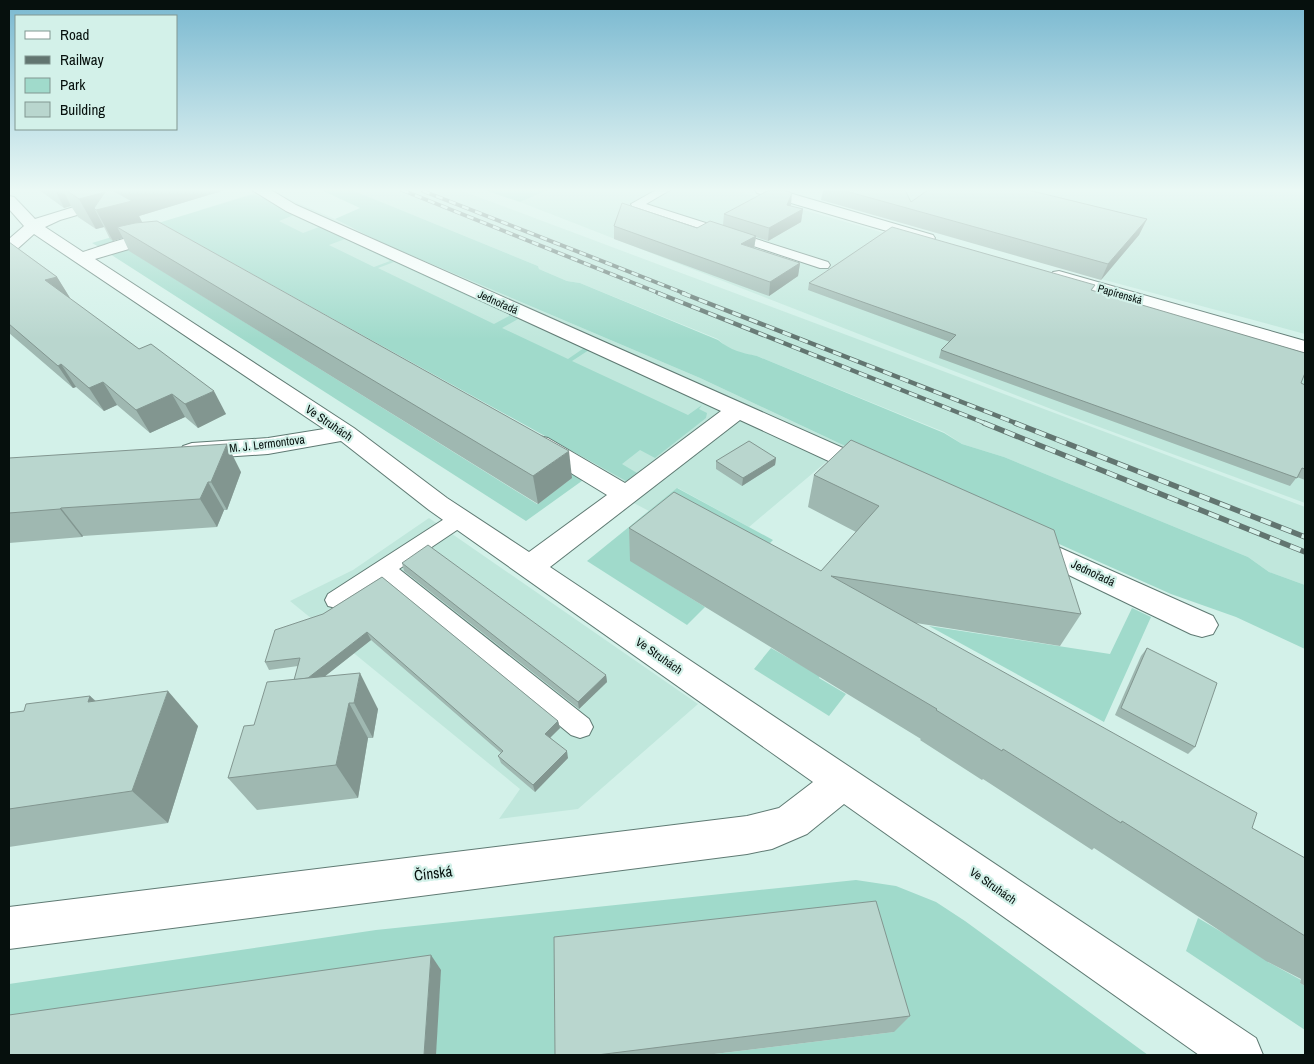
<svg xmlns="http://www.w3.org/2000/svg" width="1314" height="1064" viewBox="0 0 1314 1064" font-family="'Archivo Narrow',sans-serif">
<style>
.built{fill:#c0e7dc}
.green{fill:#a0dacb;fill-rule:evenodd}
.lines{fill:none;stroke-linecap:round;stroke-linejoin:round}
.service-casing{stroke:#5f7a73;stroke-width:2}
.minor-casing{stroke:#5f7a73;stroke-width:2}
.tertiary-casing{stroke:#5f7a73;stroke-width:2}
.service{fill:#fff;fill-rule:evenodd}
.minor{fill:#fff;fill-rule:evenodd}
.tertiary{fill:#fff;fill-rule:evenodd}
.rail-far2-casing{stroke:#627570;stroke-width:4}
.rail-far1-casing{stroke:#627570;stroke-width:4.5}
.rail-casing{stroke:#627570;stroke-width:5.5}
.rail-far2{stroke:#d3f1e9;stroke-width:2.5;stroke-dasharray:7;stroke-linecap:butt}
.rail-far1{stroke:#d3f1e9;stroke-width:3;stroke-dasharray:9;stroke-linecap:butt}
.rail{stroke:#d3f1e9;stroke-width:4;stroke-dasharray:11;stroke-linecap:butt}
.wall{fill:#9fb8b1}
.shaded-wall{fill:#829690}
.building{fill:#b9d6ce;stroke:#829690}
.labels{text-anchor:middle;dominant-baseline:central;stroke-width:4.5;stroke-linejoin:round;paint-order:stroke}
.far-street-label{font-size:11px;fill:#06100d;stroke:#d3f1e9}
.street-label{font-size:12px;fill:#06100d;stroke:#d3f1e9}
.near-street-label{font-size:15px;fill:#06100d;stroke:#d3f1e9}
</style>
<rect width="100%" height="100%" fill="#d3f1e9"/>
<g class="built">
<polygon points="263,190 268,190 335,219 382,243 700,378 845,446 749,527 678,488 649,511 586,478 639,426 200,210"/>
<polygon points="352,190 460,190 1305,507 1305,585 1269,572 1248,557 1004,457 962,444 944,432 757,356 740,353 726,347 718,339 580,283 567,281 539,269 538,266"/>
<polygon points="548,190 733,190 920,243 1305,357 1305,503 1064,414 520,202"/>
<polygon points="865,190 1305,190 1305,334 1101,279 854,202"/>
<polygon points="429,518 698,704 578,809 499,819 520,789 290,601 353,570"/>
</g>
<g class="green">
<path d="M321,190H352L538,266L539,269L567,281L580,283L718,340C730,350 742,353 757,356L944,433L962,444L1004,457L1248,557L1269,572L1305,585V649L1236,617L1171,594L956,498L700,378L382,243L335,219L360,208Z"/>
<polygon points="484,190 548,190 520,202"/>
<path d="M254,194L518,319L502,328L568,359L584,348L589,350L572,361L688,415L702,405L699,409L707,413L706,418L655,458L640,450L622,464L637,473L626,481L182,235L99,247L92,243ZM294,215L319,227L303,233L279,221ZM345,239L385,258L390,261L374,267L329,245ZM394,262L509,315V316L494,324L378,268Z"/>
<polygon points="161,238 130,251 537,504 572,478 526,451 586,478 526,521 110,254"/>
<polygon points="677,488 773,540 747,566 630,560 705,607 687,625 587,561"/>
<polygon points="1132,608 1151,617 1104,722 929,626 1110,654"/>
<polygon points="771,648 820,676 819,678 846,694 829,716 754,669"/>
<polygon points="856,880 896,886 936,902 965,921 1148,1055 706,1055 894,1032 561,1055 436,1055 9,1031 9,984 376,930"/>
<polygon points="1198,918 1269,960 1268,962 1301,980 1300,983 1305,986 1305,1030 1186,951"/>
</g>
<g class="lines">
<defs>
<g id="service">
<polygon points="656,190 670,190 646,204 828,262 830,265 828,268 820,268 632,206 631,204"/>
<polygon points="459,512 466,514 469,519 466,524 399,569 589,719 593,727 589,735 580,738 571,735 383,580 344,606 336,608 328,606 325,600 328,594 452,514"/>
</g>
<g id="minor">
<path d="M129,190H154L152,193L60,220L45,227L83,252C106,245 146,228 169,234L171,237L169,240L146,244L95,259L354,428L447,498L529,552L607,495L530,448L527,443L530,438L539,436L548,438L625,483L721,411L286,211L252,190H271L296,205L879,464L883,470L879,476L870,478L861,476L740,420L550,567L1256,1038L1263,1055H1199L844,804L807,834L772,849L747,854L9,949V907L747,816L779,808L813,782L429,510L341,441L268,454L192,459L183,456L180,451L183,446L192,443L268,438L324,429L34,234L15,251L9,252V239L24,226L9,209V196L14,197L35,219Z"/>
<polygon points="1029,534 1213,616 1218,625 1213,634 1202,637 1191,634 1019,551 1015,544 1019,537"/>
</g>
<g id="tertiary">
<polygon points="755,190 779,190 933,235 935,238 933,241 921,241 757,193"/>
<polygon points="1059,271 1305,341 1305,353 1053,280 1050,276 1053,272"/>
</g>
</defs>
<use href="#service" class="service-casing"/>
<use href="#minor" class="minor-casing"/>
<use href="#tertiary" class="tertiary-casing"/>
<use href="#service" class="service"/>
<use href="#minor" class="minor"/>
<use href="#tertiary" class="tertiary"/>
<defs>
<g id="rail-far2">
<polyline points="402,190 661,294"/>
<polyline points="423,191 686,294"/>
</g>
<g id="rail-far1">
<polyline points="658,293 987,424"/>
<polyline points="682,293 1018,424"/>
</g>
<g id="rail">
<polyline points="984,423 1305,552"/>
<polyline points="1015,423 1305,537"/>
</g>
</defs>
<use href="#rail-far2" class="rail-far2-casing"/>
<use href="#rail-far1" class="rail-far1-casing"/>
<use href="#rail" class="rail-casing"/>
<use href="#rail-far2" class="rail-far2"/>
<use href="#rail-far1" class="rail-far1"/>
<use href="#rail" class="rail"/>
</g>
<g class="wall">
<polygon points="39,190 225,190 139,216 142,222 572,478 538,504 129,251 123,238 113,241 110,239 104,227 96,229 78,217 71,206 64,208"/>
<polygon points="823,190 905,190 911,202 1147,219 1139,235 1101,280 821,200"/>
<polygon points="791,205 790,206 803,209 801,222 768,241 756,237 754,248 800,263 798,276 769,296 614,239 614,226 697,228 723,225 724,214"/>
<polygon points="9,242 57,277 70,298 69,298 226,414 198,428 185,417 150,433 117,405 104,411 76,387 73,388 9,333"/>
<polygon points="809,283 1095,285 1092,290 1305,385 1305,480 1297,477 1290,486 939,358 941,350 950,342 808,290"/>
<polygon points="851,440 1081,614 1060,646 916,623 1252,828 1305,858 1305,986 1300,983 1301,979 1266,961 1094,848 1092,850 983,779 982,780 920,740 921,739 630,561 629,528 821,571 856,532 808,507 814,475"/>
<polygon points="9,458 241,472 227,510 224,510 217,527 83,536 82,537 9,543"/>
<polygon points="776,458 775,465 742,486 716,469 716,461"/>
<polygon points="402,563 606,675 607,682 579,709 404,571"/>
<polygon points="382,577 558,721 560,728 550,737 568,758 535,792 501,763 498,756 501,753 371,640 324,677 378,709 373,738 368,738 358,798 257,810 228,778 254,725 294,680 298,666 269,670 265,662 323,614"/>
<polygon points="1147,648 1195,747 1188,754 1115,715 1141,656"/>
<polygon points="90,696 96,701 198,726 168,823 9,847 9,713 24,711"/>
<polygon points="910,1016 894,1032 706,1055 555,1055"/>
</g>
<g class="shaded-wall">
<polygon points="55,190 63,190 71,206 64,208"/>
<polygon points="66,190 225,190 139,216 147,232 117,227 123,238 113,241 96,210 94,208 104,227 96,229 79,199"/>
<polygon points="792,193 791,205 785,217 787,205"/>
<polygon points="803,209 801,222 768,241 769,228"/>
<polygon points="1147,219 1139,235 1101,280 1108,264"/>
<polygon points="756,236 754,248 741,244"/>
<polygon points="800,263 798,276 769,296 770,282"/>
<polygon points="57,277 70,298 58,301 45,280"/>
<polygon points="61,364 76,387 73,388 58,366"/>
<polygon points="103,382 117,405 104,411 89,388"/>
<polygon points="214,391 226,414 198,428 185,404"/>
<polygon points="172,394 185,417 150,433 136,410"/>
<polygon points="227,444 241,472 227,510 211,482"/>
<polygon points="569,451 572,478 538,504 533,476"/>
<polygon points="776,458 775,465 742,486 743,478"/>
<polygon points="208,482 224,510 217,527 200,499"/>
<polygon points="61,508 83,536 82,537 60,509"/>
<polygon points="367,632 371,640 296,699 291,691"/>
<polygon points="360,673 378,709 373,738 354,703"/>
<polygon points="606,675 607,682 579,709 578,702"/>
<polygon points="168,691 198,726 168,823 132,791"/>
<polygon points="90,696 126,731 88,702"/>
<polygon points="349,703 368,738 358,798 336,765"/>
<polygon points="558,721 560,728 547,741 545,734"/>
<polygon points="567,751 568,758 535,792 533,785"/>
<polygon points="431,955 441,970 436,1055 424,1055"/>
</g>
<g class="building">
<polygon points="66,190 112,190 132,201 96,210 94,208 105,192 79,199"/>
<polygon points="769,190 784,190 792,193 787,205 803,209 769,228 724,214"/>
<polygon points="842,190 905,190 911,202 928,190 1028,190 1147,219 1108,264"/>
<polygon points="622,203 697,228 710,221 756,236 741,244 800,263 770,282 614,226"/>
<polygon points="157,221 569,451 533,476 117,227 135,223"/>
<polygon points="892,227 1095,285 1091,290 1305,353 1305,373 1301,383 1305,385 1305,469 1302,468 1297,478 941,350 956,335 809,283"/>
<polygon points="9,242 57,277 45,280 139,349 151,344 214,391 185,404 172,394 136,410 103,382 89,388 61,364 58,366 9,324"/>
<polygon points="851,440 1054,530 1081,614 831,576 1257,813 1252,828 1305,858 1305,936 1122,821 1121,823 1003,749 1002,751 936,710 937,709 629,528 674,492 821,571 879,506 814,475"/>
<polygon points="749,441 776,458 743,478 716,461"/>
<polygon points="227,444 211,482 208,482 200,499 61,508 60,509 9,513 9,458"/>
<polygon points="428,545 606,675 578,702 402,563"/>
<polygon points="382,577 558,721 545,734 567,751 533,785 498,756 503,751 367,632 308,678 294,680 300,658 265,662 275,630 323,614"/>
<polygon points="1147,648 1217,683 1195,747 1121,708"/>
<polygon points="360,673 354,703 349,703 336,765 228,778 244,726 254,725 267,682"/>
<polygon points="168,691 132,791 9,809 9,713 24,711 26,704 90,696 88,702"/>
<polygon points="876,901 910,1016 597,1055 555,1055 554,937"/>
<polygon points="431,955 424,1055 9,1055 9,1015"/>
</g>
<linearGradient id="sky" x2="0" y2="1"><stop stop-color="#79b8d0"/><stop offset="0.56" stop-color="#ebf9f5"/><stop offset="1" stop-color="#ebf9f5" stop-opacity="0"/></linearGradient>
<rect width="1314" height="339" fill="url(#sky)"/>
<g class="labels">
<g class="far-street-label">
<text transform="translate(1120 294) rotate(16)">Papírenská</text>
<text transform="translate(498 302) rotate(24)">Jednořadá</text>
</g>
<g class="street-label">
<text transform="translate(329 423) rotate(34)">Ve Struhách</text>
<text transform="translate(267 444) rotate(-7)">M. J. Lermontova</text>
<text transform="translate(1093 573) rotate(25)">Jednořadá</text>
<text transform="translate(659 656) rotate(35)">Ve Struhách</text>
<text transform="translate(993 886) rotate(35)">Ve Struhách</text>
</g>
<g class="near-street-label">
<text transform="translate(433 873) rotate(-7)">Čínská</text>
</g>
</g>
<rect width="1314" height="1064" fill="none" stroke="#06100d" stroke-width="20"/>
<rect x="15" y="15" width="162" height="115" fill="#d3f1e9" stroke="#819791"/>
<rect x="25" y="31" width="25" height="8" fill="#ffffff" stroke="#819791"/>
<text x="60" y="40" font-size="15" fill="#06100d">Road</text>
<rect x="25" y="56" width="25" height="8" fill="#627570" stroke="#819791"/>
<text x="60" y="65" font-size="15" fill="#06100d">Railway</text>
<rect x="25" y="78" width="25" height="15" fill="#a0dacb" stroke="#819791"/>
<text x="60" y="90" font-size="15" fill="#06100d">Park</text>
<rect x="25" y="102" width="25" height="15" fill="#b9d6ce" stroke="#819791"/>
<text x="60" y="115" font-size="15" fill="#06100d">Building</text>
</svg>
